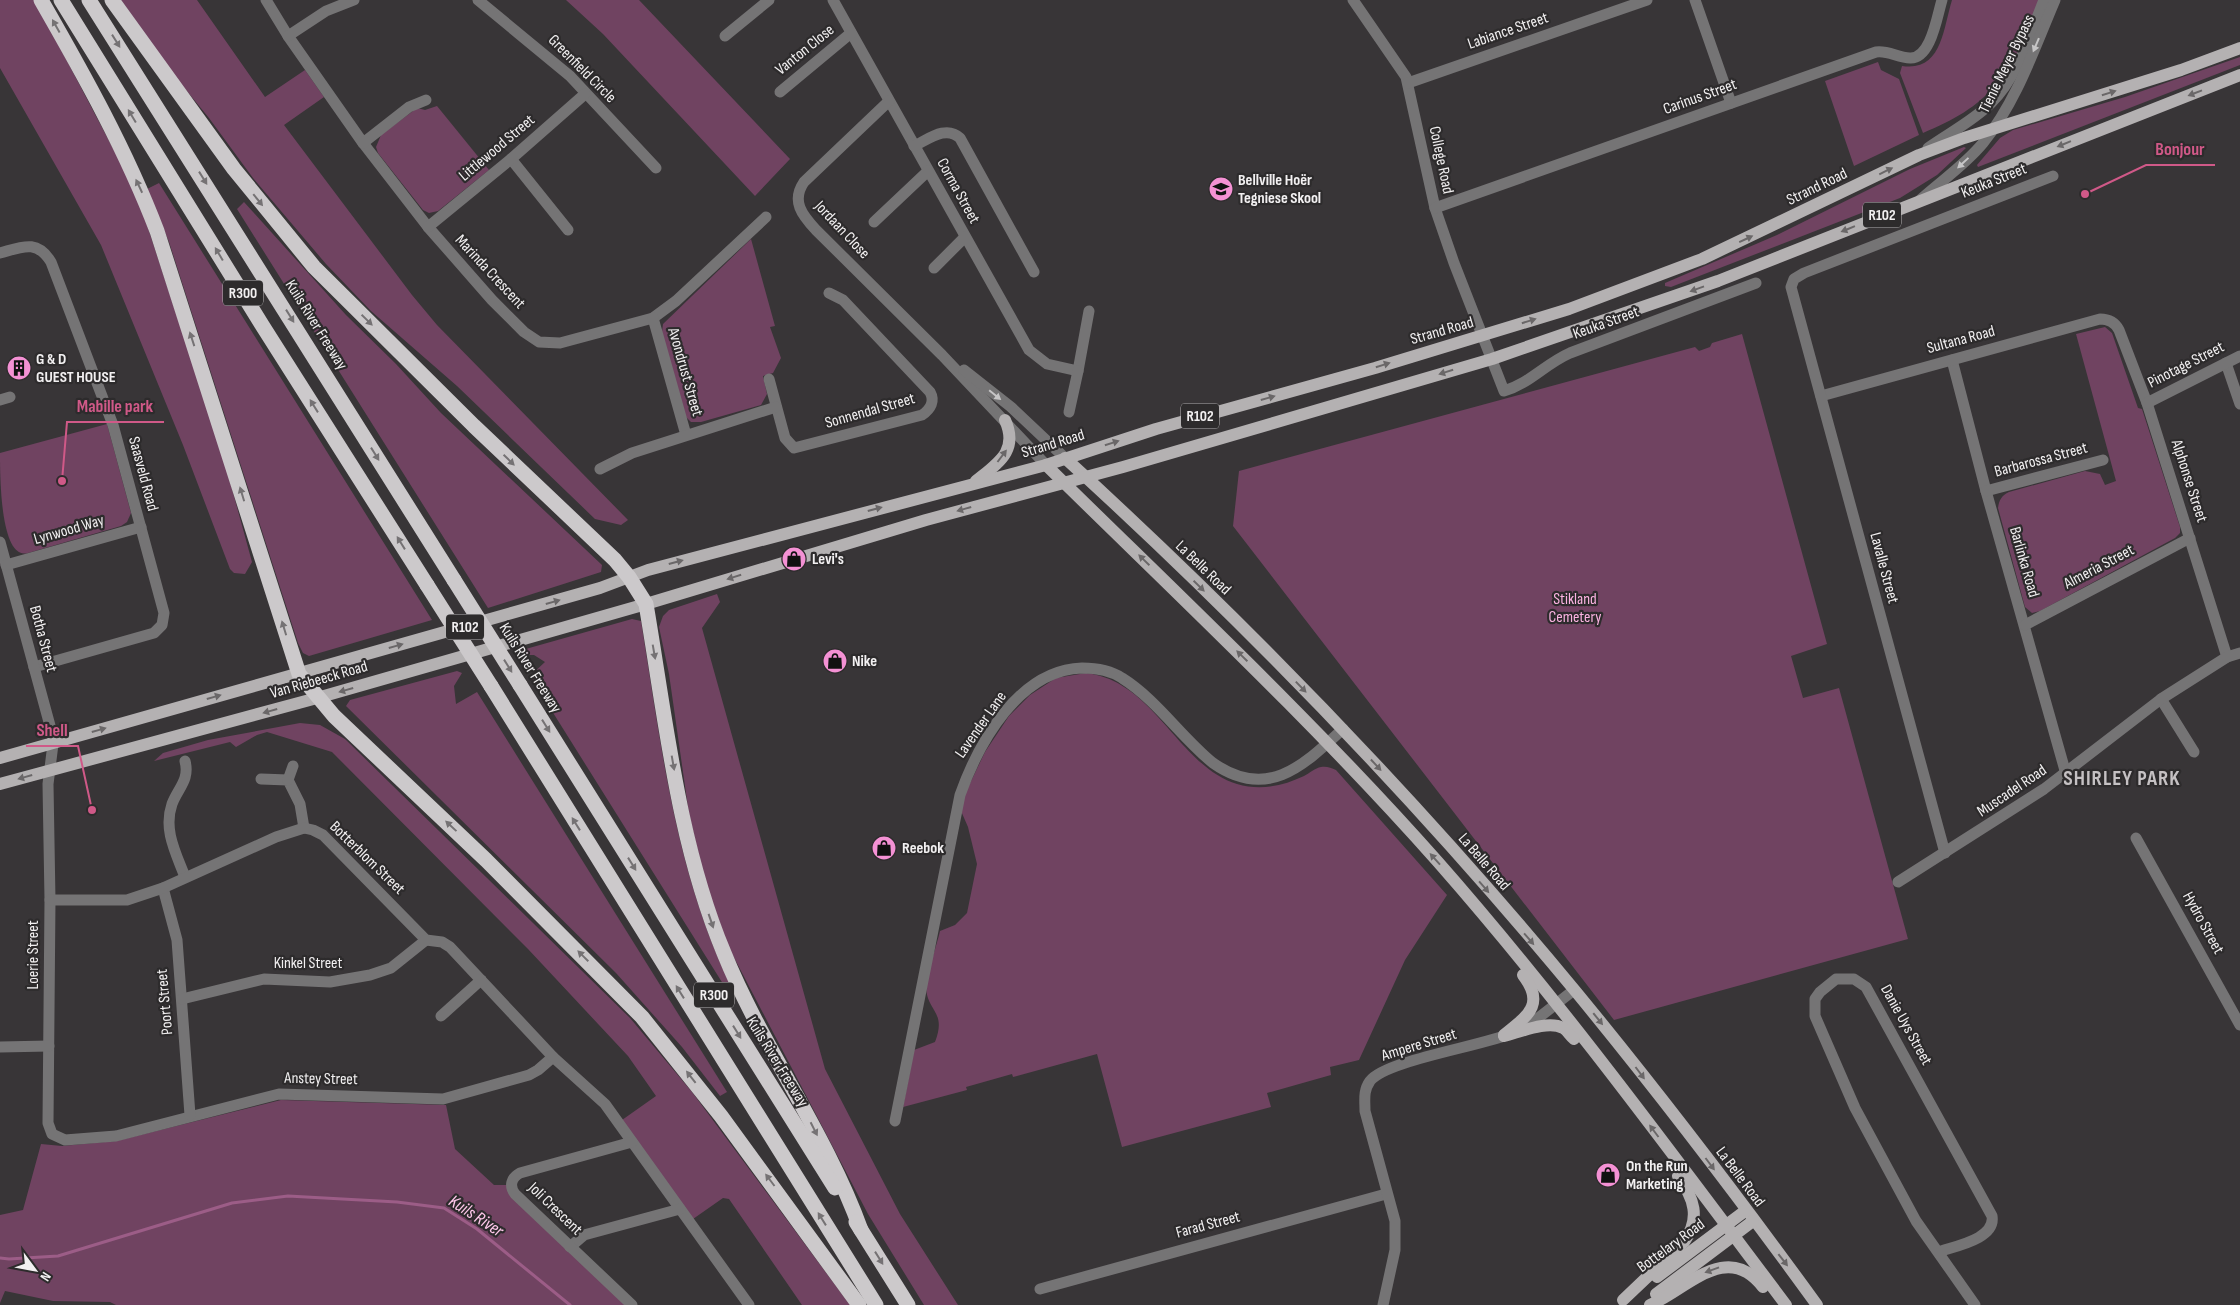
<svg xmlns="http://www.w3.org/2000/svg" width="2240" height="1305" viewBox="0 0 2240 1305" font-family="'Sofia Sans Condensed',sans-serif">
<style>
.green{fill:#704361}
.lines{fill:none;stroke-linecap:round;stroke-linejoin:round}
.stream{stroke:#9c5d87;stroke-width:3}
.minor{stroke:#757475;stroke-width:11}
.major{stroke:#b4b1b2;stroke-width:12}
.highway{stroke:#ccc9cb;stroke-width:15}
.highway-bridge{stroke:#ccc9cb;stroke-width:15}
.oneway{fill:#757274}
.oneway2{fill:#c6c5c6}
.oneway3{fill:#6a6768}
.labels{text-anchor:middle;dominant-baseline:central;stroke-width:4.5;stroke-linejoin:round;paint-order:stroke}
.shield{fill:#2d2b2c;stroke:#b7b5b6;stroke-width:1}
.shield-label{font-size:15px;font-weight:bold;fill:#f2f0f1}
.street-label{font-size:16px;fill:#f2f0f1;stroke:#2d2b2c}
.poi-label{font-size:16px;font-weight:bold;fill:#f2f0f1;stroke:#2d2b2c;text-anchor:start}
.park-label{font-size:16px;fill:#fcb3e2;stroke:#2d2b2c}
.water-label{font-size:18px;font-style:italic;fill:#ffc8eb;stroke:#2d2b2c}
.district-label{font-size:21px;font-weight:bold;letter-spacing:1px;fill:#c5c1c3;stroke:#2d2b2c}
.leader{fill:none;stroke:#d05988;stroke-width:2}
.callout-dot{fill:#d05988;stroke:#2d2b2c;stroke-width:2}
.callout-label{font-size:18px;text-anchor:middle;font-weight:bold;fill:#d05988;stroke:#2d2b2c;stroke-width:4.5;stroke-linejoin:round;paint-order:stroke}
</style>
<rect width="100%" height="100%" fill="#383537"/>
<g class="green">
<polygon points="0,0 35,0 128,177 146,222 223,456 252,562 245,574 234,573 230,569 183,445 101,245 0,68"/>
<polygon points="121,0 197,0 265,97 305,70 324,97 284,125 412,295 437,325 628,520 621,525 595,519 457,386 371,311 326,264 253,178 209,118 172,73"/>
<polygon points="566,0 639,0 790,159 755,196 603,34"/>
<path d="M1952,0H2040L2008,76L1997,71L1993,80L1998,82C1977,108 1953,120 1923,133L1900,73L1902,66C1942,72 1943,29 1952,0Z"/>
<polygon points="2240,57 2240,65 1978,167 1977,165 2000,138 2013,130 2125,97"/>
<polygon points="1878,62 1881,70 1899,79 1919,135 1854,166 1825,81"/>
<polygon points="437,106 489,170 438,211 429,213 423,210 378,153 376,147 381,135 417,108 425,110"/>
<polygon points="1964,147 1966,148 1937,175 1900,198 1671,287 1665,286 1665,283 1777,235 1910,169"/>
<polygon points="159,183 432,620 309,656 303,653 298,643 169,242 147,189"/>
<polygon points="244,202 346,315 396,364 441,413 602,565 601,572 488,608 237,209"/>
<polygon points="751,239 775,326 770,327 781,358 773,373 763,376 767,394 761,405 701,422 691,422 685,416 662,332 663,324"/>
<path d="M2105,327L2112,333L2138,408L2142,409L2180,527V533L2175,538L2040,611L2032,613L2025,607L1998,508C1999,500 2002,495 2009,492L2085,471L2100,474L2105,485L2116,481L2076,334Z"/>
<polygon points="1742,334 1827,644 1791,656 1803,698 1839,688 1908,939 1614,1020 1233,526 1239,471 1695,347 1699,351 1710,347 1712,343"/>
<path d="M107,424L131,513L127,522L121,526L28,553C0,561 0,476 0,453Z"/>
<polygon points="717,594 720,602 702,628 825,1069 900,1214 958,1305 924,1305 868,1214 728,946 705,881 689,814 669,674 659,627 663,616 669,610"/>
<path d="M632,619L641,621C661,744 675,870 730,984L725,987L530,676L545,662L534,655H517L515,652Z"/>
<polygon points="457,671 462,673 454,686 456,704 477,692 727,1092 720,1096 682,1047 616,973 346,706 350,700"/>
<path d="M1086,673C1155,681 1178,766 1237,784C1260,791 1283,786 1304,776C1310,773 1315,768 1321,767C1327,766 1331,768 1336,770L1447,895L1405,960L1359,1060L1330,1067L1331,1075L1267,1093L1271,1107L1122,1147L1097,1054L1013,1077L1012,1074L966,1087L967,1090L903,1107L914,1050L935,1042C947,1011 927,1012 926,987C926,975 937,945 940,931L955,925L967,913L977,864L968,827L961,811L963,798L985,752L1009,716L1030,695L1056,678Z"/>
<polygon points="300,723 320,725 345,739 630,1018 692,1092 850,1305 802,1305 729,1199 723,1198 693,1219 622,1120 656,1096 628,1056 528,949 332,752 267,732 257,735 236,747 230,742 154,761 163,753 208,740"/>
<polygon points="281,1100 446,1105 455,1149 494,1185 507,1185 625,1305 116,1305 110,1302 53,1301 5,1291 0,1303 0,1215 23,1210 41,1144 62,1146 116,1141"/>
</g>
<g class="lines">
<polyline class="stream" points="0,1258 9,1259 58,1256 232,1203 288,1196 397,1202 444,1208 477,1229 570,1305"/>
<g class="minor">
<polyline points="266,0 288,36 363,143 428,227 492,300 524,332 539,342 560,343 653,318 676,301 766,217"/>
<polyline points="478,0 570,76 656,168"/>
<polyline points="833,0 1029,350 1047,364 1078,371 1089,311"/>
<path d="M1353,0L1406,77L1435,208L1454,263L1504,391C1529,384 1545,364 1570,353L1756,283"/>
<polyline points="1695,0 1731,103"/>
<polyline points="288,36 326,11 354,0"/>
<polyline points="725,36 769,0"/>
<polyline points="1408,83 1647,0"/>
<polyline points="780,92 851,33"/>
<path d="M889,101L804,182C791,201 802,215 816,230L942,355L1046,465"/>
<polyline points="363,143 409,107 426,100"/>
<path d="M914,146C929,139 946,125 960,138L1034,272"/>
<path d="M1928,148C1949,133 1973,121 1991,103C2018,77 2030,34 2044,0"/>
<polyline points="511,159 568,230"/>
<path d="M1920,200C1941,181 1965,165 1983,143C2017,101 2034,49 2055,0"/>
<path d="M1435,208L1876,52C1888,50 1898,58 1910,58C1931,59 1937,16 1942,0"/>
<polyline points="874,222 928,171"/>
<polyline points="428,227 511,159 585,94"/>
<path d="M0,253C22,247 37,239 51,262L113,425L164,613L162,625L154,633L34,667"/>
<polyline points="934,268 965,237"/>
<polyline points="653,318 686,435"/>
<polyline points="1952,360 1986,491 2066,774"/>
<polyline points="2226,363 2240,404"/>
<polyline points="964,370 1011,407 1065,458"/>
<path d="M769,379L785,438L794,448L922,415C931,409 935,401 930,392L843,300L829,293"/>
<path d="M1821,396L2100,319C2109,319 2115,322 2119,330L2147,403L2227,657"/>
<polyline points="0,400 10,397"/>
<polyline points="2147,403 2240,356"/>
<polyline points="1069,412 1078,371"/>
<polyline points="600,469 632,453 776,407"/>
<polyline points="1986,491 2103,460"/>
<polyline points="0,542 52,733 53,744 48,784 50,900 48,1123 52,1134 65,1140 116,1136 279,1094 443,1099 529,1075 538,1070 553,1057"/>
<polyline points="6,565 141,527"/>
<polyline points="2025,625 2190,538"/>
<polyline points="2161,699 2194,752"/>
<polyline points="261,779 288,780 300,804 304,828"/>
<polyline points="288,780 293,766"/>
<polyline points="2136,838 2240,1025"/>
<polyline points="1945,853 1791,287 1794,279 1804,273 2053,176"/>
<path d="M185,877C176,853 163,830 172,804C178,788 190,780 185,761"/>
<polyline points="1898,882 2044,789 2161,699 2227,657 2240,653"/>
<polyline points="163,888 177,940 190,1115"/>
<polyline points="50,900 127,900 163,888 276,837 304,828 313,830 323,835 426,940 442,942 450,947 553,1057 605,1104 749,1305"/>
<polyline points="182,999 264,979 330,982 370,975 391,968 426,940"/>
<polyline points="441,1016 481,980"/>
<polyline points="0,1047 49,1046"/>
<path d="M895,1121L960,795C979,742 1019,670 1082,668C1096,668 1110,670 1122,678C1157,700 1181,737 1213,763C1267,801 1303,766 1343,729"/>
<polyline points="570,1247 584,1235 680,1209"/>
<path d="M1938,1252C1955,1246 1996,1239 1992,1216L1866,987L1854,979H1836L1820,992L1815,999V1016L1855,1108L1916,1221L1975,1305"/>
<polyline points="1040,1289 1386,1194"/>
<path d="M632,1305L515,1194C509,1186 511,1178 520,1173L632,1142"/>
<path d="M1383,1305L1395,1250V1221L1365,1111C1365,1100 1363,1091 1370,1081C1386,1060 1484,1046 1515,1032L1533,1022L1574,990"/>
</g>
<g class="major">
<path d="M1065,458C1247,624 1420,803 1577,993C1660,1094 1740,1199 1817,1305"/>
<path d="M1046,465C1178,595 1314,722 1438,862C1562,1003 1673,1155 1786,1305"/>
<path d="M976,481C998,463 1019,451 1005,420"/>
<polyline points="0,758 600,588 648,570 1046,465 1156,429 1375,368 1569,309 1702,259 1919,155 1964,138 2181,70 2240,48"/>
<polyline points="0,784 317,698 646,604 926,520 1123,467 1492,359 1718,281 2240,75"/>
<path d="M1504,1035C1527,1016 1546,1005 1523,975"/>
<path d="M1504,1036C1520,1032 1548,1020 1563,1028C1567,1030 1570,1036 1574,1039"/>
<polyline points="1657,1277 1745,1211"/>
<polyline points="1656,1294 1753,1221"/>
<path d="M1623,1300L1684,1242C1701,1218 1694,1198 1678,1176"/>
<path d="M1650,1305C1687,1289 1727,1240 1763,1287"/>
</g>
<g class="highway">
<path d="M41,0C84,75 126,150 157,231L299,674L334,716L486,860L642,1017L721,1116L859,1305"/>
<polyline points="61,0 262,325 427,585"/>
<polyline points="89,0 454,580"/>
<path d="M112,0L234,169L314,267L474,426L615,560L629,577L646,604C666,721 678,843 724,953C763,1049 826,1133 861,1230"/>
<polyline points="520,685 835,1188"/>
<polyline points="491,686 876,1305"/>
<polyline points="856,1222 908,1305"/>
</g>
<g class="highway-bridge">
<polyline points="454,580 520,685"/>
<polyline points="427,585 491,686"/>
</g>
</g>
<defs><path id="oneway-solid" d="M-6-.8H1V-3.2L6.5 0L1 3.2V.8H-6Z" transform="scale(1.25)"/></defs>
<g class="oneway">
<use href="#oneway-solid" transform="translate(56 26) rotate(-119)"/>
<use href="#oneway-solid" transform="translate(116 41) rotate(58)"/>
<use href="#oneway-solid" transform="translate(132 116) rotate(-121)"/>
<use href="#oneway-solid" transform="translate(203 178) rotate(58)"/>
<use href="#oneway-solid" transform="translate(139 186) rotate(-115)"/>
<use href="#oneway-solid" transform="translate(258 200) rotate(51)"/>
<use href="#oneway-solid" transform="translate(219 254) rotate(-121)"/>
<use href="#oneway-solid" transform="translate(290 316) rotate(58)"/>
<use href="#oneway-solid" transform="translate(367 320) rotate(44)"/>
<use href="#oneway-solid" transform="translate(192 339) rotate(-108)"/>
<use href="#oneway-solid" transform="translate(314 406) rotate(-122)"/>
<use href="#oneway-solid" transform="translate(375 454) rotate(58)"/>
<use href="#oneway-solid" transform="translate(509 460) rotate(44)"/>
<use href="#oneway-solid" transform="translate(242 494) rotate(-107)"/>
<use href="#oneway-solid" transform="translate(401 543) rotate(-122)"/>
<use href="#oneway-solid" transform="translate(284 628) rotate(-107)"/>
<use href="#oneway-solid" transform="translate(654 652) rotate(80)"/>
<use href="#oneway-solid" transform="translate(508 666) rotate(58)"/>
<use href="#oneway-solid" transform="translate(546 726) rotate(58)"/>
<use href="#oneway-solid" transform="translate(673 763) rotate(80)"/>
<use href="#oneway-solid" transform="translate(576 824) rotate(-122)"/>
<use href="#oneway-solid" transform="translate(451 826) rotate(-137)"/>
<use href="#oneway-solid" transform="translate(632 864) rotate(58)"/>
<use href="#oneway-solid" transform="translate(711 921) rotate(71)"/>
<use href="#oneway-solid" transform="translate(583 956) rotate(-135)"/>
<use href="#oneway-solid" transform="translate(680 992) rotate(-122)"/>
<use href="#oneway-solid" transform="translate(737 1032) rotate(58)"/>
<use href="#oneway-solid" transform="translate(691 1077) rotate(-128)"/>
<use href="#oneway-solid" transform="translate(814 1129) rotate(63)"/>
<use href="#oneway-solid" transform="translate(770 1180) rotate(-127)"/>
<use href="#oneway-solid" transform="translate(822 1219) rotate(-122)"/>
<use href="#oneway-solid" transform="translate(879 1258) rotate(58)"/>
</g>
<g class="oneway2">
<use href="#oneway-solid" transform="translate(2036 45) rotate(113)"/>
<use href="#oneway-solid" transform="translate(1963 163) rotate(137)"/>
<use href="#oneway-solid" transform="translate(995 395) rotate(39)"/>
</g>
<g class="oneway3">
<use href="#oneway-solid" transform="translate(2109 93) rotate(-18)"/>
<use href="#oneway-solid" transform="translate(2195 93) rotate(159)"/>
<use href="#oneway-solid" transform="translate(2064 144) rotate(158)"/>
<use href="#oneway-solid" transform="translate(1886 171) rotate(-26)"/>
<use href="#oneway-solid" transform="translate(1848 229) rotate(158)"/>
<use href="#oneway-solid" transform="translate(1746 239) rotate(-25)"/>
<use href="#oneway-solid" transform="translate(1697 289) rotate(160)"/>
<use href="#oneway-solid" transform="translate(1529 321) rotate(-17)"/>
<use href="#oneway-solid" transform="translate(1383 365) rotate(-17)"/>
<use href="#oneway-solid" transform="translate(1446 372) rotate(163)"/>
<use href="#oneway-solid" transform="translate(1268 398) rotate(-16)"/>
<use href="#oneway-solid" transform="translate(1112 443) rotate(-18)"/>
<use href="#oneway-solid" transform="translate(1002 456) rotate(-53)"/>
<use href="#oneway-solid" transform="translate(875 509) rotate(-15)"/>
<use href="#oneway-solid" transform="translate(964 509) rotate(164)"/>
<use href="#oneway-solid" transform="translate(1144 560) rotate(-136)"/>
<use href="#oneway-solid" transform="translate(676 562) rotate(-15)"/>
<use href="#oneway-solid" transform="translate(734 577) rotate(163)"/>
<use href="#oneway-solid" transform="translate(1199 586) rotate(44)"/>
<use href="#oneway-solid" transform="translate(553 602) rotate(-16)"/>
<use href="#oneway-solid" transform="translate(396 646) rotate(-16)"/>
<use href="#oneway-solid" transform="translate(1242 656) rotate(-136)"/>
<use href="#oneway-solid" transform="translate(1301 687) rotate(46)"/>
<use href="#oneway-solid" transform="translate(346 690) rotate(164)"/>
<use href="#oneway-solid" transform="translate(214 697) rotate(-16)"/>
<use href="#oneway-solid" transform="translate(270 711) rotate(164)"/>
<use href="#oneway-solid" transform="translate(99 730) rotate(-16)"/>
<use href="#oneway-solid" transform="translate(1376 765) rotate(47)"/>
<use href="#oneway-solid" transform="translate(25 777) rotate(164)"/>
<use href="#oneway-solid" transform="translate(1435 859) rotate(-132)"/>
<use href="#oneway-solid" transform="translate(1484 887) rotate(49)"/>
<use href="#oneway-solid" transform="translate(1529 939) rotate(49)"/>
<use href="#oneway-solid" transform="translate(1598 1019) rotate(51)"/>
<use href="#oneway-solid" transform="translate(1640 1073) rotate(53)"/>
<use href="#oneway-solid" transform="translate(1654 1131) rotate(-127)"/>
<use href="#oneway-solid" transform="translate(1710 1164) rotate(53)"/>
<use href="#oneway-solid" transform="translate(1783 1260) rotate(52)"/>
<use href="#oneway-solid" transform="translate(1712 1270) rotate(160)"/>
</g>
<defs>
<symbol id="school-disc" viewBox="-11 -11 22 22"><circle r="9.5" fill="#f491d4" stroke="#2d2b2c"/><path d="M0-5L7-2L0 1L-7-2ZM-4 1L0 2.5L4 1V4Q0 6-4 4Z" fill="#111"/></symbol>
<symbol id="building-disc" viewBox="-11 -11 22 22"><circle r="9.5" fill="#f491d4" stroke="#2d2b2c"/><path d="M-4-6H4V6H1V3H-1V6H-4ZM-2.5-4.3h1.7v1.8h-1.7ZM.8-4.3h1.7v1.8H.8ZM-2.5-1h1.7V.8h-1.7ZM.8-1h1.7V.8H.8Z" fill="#111"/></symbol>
<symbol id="shop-disc" viewBox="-11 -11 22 22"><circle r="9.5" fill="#f491d4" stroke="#2d2b2c"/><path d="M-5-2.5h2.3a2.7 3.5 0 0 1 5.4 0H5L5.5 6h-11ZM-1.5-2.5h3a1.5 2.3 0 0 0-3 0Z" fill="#111"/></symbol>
</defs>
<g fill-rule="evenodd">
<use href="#school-disc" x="1207" y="175" width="28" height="28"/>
<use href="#building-disc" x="5" y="354" width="28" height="28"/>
<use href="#shop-disc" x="780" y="545" width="28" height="28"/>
<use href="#shop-disc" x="821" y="647" width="28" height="28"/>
<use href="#shop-disc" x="870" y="834" width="28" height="28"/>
<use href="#shop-disc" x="1594" y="1161" width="28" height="28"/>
</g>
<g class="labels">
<g class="shield">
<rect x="1863" y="202.5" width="38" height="25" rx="4"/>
<rect x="223" y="280.5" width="40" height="25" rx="4"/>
<rect x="1181" y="403.5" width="38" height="25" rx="4"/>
<rect x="446" y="614.5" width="38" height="25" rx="4"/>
<rect x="694" y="982.5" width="40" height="25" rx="4"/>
</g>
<g class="shield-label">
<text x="1882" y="215">R102</text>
<text x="243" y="293">R300</text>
<text x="1200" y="416">R102</text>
<text x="465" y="627">R102</text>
<text x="714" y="995">R300</text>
</g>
<g class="street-label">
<text transform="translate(1508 31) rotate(-19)">Labiance Street</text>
<text transform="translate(805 50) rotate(-39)">Vanton Close</text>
<text transform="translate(2007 64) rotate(-64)">Tienie Meyer Bypass</text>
<text transform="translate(582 69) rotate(45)">Greenfield Circle</text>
<text transform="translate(1700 97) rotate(-20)">Carinus Street</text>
<text transform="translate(497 148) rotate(-40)">Littlewood Street</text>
<text transform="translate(1441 160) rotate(78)">College Road</text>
<text transform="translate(1994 181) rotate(-22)">Keuka Street</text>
<text transform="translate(1817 187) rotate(-26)">Strand Road</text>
<text transform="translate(958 191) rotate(61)">Corma Street</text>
<text transform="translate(842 230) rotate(47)">Jordaan Close</text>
<text transform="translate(490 272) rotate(47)">Marinda Crescent</text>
<text transform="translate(1606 323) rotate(-20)">Keuka Street</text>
<text transform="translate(316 325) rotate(58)">Kuils River Freeway</text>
<text transform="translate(1442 331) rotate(-16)">Strand Road</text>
<text transform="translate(1961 340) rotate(-15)">Sultana Road</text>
<text transform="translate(2186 365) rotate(-27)">Pinotage Street</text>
<text transform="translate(685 372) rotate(74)">Avondrust Street</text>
<text transform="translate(870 411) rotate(-16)">Sonnendal Street</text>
<text transform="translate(1053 444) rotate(-17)">Strand Road</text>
<text transform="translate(2041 460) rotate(-15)">Barbarossa Street</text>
<text transform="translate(143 474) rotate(75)">Saasveld Road</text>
<text transform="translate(2189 481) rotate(72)">Alphonse Street</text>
<text transform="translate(69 530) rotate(-16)">Lynwood Way</text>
<text transform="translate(2024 562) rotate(74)">Barlinka Road</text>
<text transform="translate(2099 567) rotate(-28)">Almeria Street</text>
<text transform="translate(1203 568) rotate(44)">La Belle Road</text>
<text transform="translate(1884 568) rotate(75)">Lavalle Street</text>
<text transform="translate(43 639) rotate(75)">Botha Street</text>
<text transform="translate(530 668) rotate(58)">Kuils River Freeway</text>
<text transform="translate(319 680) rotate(-16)">Van Riebeeck Road</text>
<text transform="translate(981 725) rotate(-55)">Lavender Lane</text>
<text transform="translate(2012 791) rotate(-34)">Muscadel Road</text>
<text transform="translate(367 858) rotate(44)">Botterblom Street</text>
<text transform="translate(1484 862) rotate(49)">La Belle Road</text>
<text transform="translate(2203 923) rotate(61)">Hydro Street</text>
<text transform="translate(33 955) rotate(-90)">Loerie Street</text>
<text x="308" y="963">Kinkel Street</text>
<text transform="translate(165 1002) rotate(-95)">Poort Street</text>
<text transform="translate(1906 1025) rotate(61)">Danie Uys Street</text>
<text transform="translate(1419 1045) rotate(-17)">Ampere Street</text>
<text transform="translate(777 1062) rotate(58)">Kuils River Freeway</text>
<text transform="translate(321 1079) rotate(1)">Anstey Street</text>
<text transform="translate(1740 1177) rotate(53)">La Belle Road</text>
<text transform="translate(555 1209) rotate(44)">Joli Crescent</text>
<text transform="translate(1208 1225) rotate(-15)">Farad Street</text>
<text transform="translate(1671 1246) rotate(-36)">Bottelary Road</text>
</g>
<g class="poi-label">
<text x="1238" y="180">Bellville Hoër<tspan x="1238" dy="18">Tegniese Skool</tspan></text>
<text x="36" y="359">G &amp; D<tspan x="36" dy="18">GUEST HOUSE</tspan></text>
<text x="812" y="559">Levi's</text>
<text x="852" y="661">Nike</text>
<text x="902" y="848">Reebok</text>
<text x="1626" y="1166">On the Run<tspan x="1626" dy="18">Marketing</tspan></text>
</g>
<g class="park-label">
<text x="1575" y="599">Stikland<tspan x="1575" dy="18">Cemetery</tspan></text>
</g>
<g class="water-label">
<text transform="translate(476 1216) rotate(33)">Kuils River</text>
</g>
<g class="district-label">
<text x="2122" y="778">SHIRLEY PARK</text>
</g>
</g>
<path class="leader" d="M2085 194L2146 165H2215M62 481L67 422H164M92 810L78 746H26"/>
<g class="callout-dot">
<circle cx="2085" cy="194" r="5"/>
<circle cx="62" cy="481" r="5"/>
<circle cx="92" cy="810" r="5"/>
</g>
<g class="callout-label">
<text x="2180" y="155">Bonjour</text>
<text x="115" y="412">Mabille park</text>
<text x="52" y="736">Shell</text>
</g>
<g transform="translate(35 1270) rotate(122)" stroke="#2d2b2c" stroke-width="4" paint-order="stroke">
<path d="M0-4L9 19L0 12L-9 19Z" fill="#f2f0f1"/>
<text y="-8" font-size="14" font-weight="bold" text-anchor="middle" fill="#f2f0f1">N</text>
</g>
</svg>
